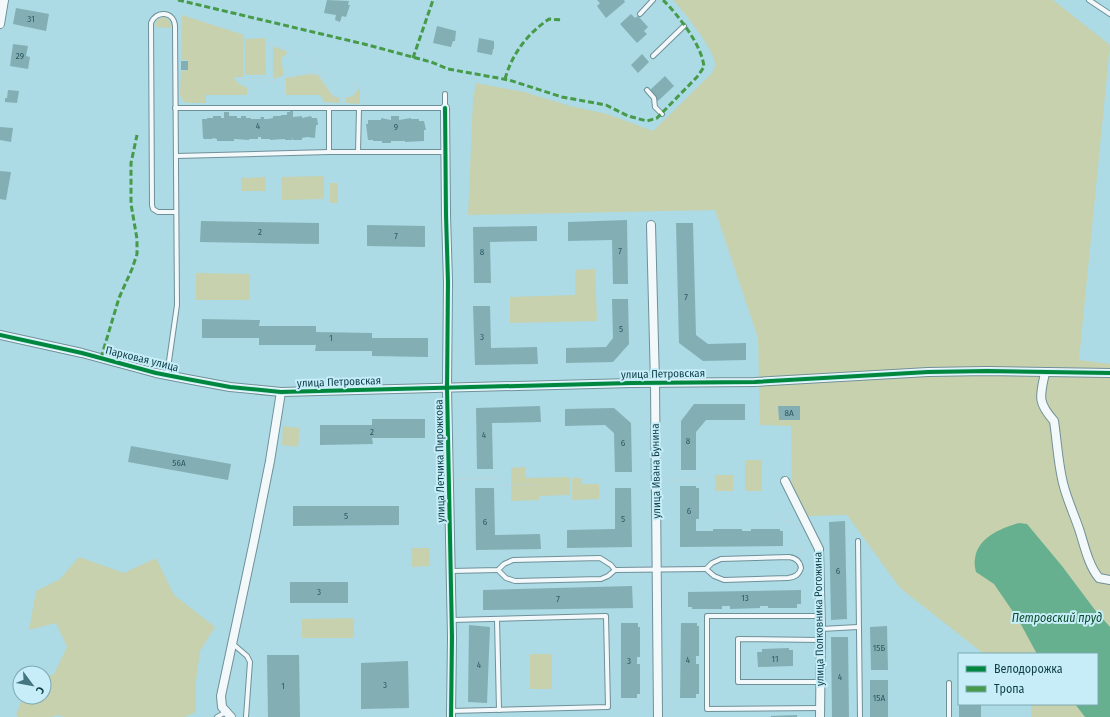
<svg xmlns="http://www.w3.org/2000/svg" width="1110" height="717" viewBox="0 0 1110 717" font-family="'Fira Sans Condensed',sans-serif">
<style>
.green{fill:#c7d1ad}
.water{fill:#66b08f}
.building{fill:#83afb4}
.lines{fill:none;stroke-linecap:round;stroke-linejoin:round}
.service-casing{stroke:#709098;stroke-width:6}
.minor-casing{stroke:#709098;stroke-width:10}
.path{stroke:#c4d3d7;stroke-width:1.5;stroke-dasharray:1 3;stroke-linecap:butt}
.service{stroke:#f3f9fb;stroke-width:4}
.minor{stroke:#f3f9fb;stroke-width:8}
.quiet{stroke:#469a48;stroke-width:3;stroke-dasharray:6 3;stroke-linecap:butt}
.cycleway-casing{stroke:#c7eef8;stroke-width:6}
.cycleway{stroke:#00873e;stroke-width:4}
.labels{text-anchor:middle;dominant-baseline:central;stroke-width:4;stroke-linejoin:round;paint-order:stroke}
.number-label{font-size:9px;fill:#2b5b64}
.street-label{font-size:11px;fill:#0e3f49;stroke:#c7eef8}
.water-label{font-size:12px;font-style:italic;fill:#0a4d2b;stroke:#c7eef8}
</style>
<rect width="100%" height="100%" fill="#acdae5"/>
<g class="green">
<path d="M673,0H1053L1110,45L1079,360L1110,364V717H1031V704H1097V654H984L900,588L847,515L808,516L792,484L791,426L760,425L758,338L715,210L468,215L473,100L476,83L524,92L570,106L607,114L653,131L712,73C713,71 715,67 715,65C716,51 683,11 673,0Z"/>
<polygon points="182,15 244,35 243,77 233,77 238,83 247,88 247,95 206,95 206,103 187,103 183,101 180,95 181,71 188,70 188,60 181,60"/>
<path d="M163,17C169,18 171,22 171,28L155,27L157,20Z"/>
<polygon points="265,38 266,75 245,75 245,39"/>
<polygon points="273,46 288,52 281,59 284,75 273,79"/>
<polygon points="310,74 318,75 332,95 335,97 340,98 339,103 324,102 320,95 286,95 286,78"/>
<polygon points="358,89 360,89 360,104 346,103 346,98 353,96"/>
<polygon points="324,176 324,199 282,200 282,177"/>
<polygon points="266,177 266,191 242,191 241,178"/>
<rect x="330" y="183" width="8" height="20"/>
<polygon points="595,269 597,321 510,323 510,297 575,295 575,270"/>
<polygon points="196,273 250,274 249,300 196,300"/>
<polygon points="283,426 300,428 298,447 282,445"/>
<rect x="745" y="460" width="17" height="31"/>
<polygon points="525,467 526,478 570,477 570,495 539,496 539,500 511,501 511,468"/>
<rect x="715" y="475" width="18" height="16"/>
<polygon points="572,478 582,478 582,484 599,484 599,499 572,500"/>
<polygon points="411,548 429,548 430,566 412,567"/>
<polygon points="79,557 124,573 156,558 174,595 215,627 200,651 196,681 196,712 185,717 65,717 57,715 52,717 18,717 16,715 23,697 44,697 44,679 54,674 67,647 56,623 29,630 36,591 60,579"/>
<polygon points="354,618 354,638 302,638 302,619"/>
<rect x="530" y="654" width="22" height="35"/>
</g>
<path class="water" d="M1019,523L1027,524L1062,566L1095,610L1110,627V717H1085L1075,704H1097V654H1037L1018,619L994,584L976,572C975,568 974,563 975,559C977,538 1001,528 1019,523Z"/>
<g class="building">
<polygon points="327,0 349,1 348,5 350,5 346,17 342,16 340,22 335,20 336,15 324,13"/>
<polygon points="597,0 624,0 625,2 606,18 597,6 600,3"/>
<polygon points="16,8 49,14 46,31 13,24"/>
<polygon points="631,14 635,18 638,16 648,27 644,31 647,34 637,43 620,24"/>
<polygon points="437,26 456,31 455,41 453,41 451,47 433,43"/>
<polygon points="479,38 494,41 494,49 493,49 492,55 477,52"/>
<polygon points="13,44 28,46 26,56 30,57 28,69 10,66"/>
<polygon points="642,54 649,62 638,73 631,65"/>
<rect x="181" y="61" width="7" height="9"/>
<polygon points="665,76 674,86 658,101 649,91"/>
<polygon points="8,90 19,91 17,103 5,102 5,98 7,98"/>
<polygon points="290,110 293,110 293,117 302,116 302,118 311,116 312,118 317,118 318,125 316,125 315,138 307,137 302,138 302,140 293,140 292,138 292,140 285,140 285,139 270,140 270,139 261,139 261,137 258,137 258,139 249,139 249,140 234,139 234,141 217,141 217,139 213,138 212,139 204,139 203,138 202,119 207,119 207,118 213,118 213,116 221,116 221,118 224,118 224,112 229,112 229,116 237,116 237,118 241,118 241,116 246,116 246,118 251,118 251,119 261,119 260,117 264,117 264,119 268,119 273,118 273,116 281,116 281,117 281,115 287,115 287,112 290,112"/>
<polygon points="391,116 399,116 399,120 411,118 411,119 419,119 419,121 424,121 426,130 424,130 424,141 405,142 405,141 391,141 391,143 382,143 382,141 373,141 373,140 368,140 366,124 368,124 368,120 381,120 381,118 391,120"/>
<polygon points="0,127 13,128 11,142 0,140"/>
<polygon points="0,171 11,172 6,200 0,199"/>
<polygon points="627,220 628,284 613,284 612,240 568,241 568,222"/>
<polygon points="201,221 319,223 319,244 200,242"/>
<polygon points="676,223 693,223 696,335 708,344 746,343 746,360 703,361 679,343"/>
<polygon points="367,225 425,226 425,247 367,246"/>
<polygon points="537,226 537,241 490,242 491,283 474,283 473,227"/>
<polygon points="612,299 628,299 629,344 613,362 566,363 566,348 606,347 613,338"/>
<polygon points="473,306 490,306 491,348 537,347 538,364 475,365"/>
<polygon points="202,319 260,320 259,326 316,326 316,332 372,333 372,338 428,338 428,357 372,356 372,351 315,351 316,345 259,345 259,338 202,338"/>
<polygon points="694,404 745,404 745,420 706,420 696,432 696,470 681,470 681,421"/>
<polygon points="540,406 541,422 492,423 493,469 477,469 476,408"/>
<polygon points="778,406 800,406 800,420 779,420"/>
<polygon points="614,408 631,423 632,472 615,472 614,433 605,425 565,426 565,409"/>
<polygon points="372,419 425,419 425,438 372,438 373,444 320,445 320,425 372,425"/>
<polygon points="131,446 231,464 228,480 128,462"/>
<polygon points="680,486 696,486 696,488 699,488 699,519 696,519 696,531 713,531 713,529 742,529 742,531 751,531 751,529 780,529 780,531 783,531 783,546 680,547"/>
<polygon points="475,488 494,488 495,535 540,534 541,549 476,550"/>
<polygon points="615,488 631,488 632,547 567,548 567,530 615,529"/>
<polygon points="293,506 399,506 399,525 293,526"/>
<polygon points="845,521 847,619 831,620 829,522"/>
<rect x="290" y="582" width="58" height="21"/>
<polygon points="632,586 633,608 483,610 483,590"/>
<polygon points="801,590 801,604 797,604 797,608 768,608 768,606 760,606 760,608 730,609 730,606 722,606 722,609 692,609 692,607 688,607 688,592"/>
<polygon points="621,623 638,623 638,627 640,627 640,657 637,657 637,664 640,664 640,694 637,694 637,698 621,698"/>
<polygon points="681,623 697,623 697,626 699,626 699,656 696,656 696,664 699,664 699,694 696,694 696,698 680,698"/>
<polygon points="469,625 490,627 487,703 468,702"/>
<polygon points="887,626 888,670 871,670 870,627"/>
<polygon points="831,637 848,637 849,717 832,717"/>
<polygon points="789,648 789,650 793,650 793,666 758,667 757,652 762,652 762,649"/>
<polygon points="267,655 299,655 300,717 268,717"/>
<polygon points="408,661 409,708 361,709 361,663"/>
<rect x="870" y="680" width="18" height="37"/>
<rect x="959" y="704" width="22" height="13"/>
<polygon points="797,715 797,717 771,717 771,716"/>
</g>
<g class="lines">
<defs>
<g id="service">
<polyline points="1089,0 1110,14"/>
<polyline points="640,14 653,0"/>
<polyline points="653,56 684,26"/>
<polyline points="647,90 654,98 655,107 662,114"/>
<polyline points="175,108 445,108 445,94"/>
<polyline points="329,152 329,109"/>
<polyline points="358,152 359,109"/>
<polyline points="176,156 329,152 445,152"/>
<path d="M167,375L177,305L175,26C174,11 156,10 151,23L152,205L153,209L158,212H176"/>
<polyline points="858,541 860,717"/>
<path d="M789,557C796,558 800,561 801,568C799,575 795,577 788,578L724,580L714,576L706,569L712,563L721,559Z"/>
<polyline points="498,570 506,578 515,581 601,579 608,576 615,570 706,569"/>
<polyline points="451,571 498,570 504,564 513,560 600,558 611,565 615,570"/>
<polyline points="497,619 499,710"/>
<polyline points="821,629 858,627"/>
<polyline points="233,644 247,656 250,662 246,717"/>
<polyline points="820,682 738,682 738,639 821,640"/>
<polyline points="820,708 707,709 707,616 821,616"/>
<polyline points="451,711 608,707 606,616 452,620"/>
<polyline points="217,717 226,712"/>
<polyline points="949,717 949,683"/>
</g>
<g id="minor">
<polyline points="0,24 4,0"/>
<polyline points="445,108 446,215 448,282 447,388 452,637 451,717"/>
<polyline points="651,225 655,383 658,717"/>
<polyline points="0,335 82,353 156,373 187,379 230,387 281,392 631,383 755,382 928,372 987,371 1110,373"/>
<path d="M1045,373C1040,396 1037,402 1054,421C1057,441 1058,463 1063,483C1067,500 1075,516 1080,532C1085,548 1089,566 1099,578L1110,580"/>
<polyline points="785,481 819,549 821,629 820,717"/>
<polyline points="231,717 222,707 221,696 254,541 270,461 281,392"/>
</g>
</defs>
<use href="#service" class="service-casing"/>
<use href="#minor" class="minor-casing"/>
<g class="path">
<polyline points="266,44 271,44 307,57 319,74 333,77"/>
<polyline points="271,44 272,78 272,81 250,89 244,84 245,79 272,78"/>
<path d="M285,77L303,73L319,74C323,80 328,91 335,95C344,101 355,96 358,86"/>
<polyline points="236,78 244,79"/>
<polyline points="253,78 262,85"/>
<polyline points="272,81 285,77 285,102"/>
<polyline points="352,84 358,86 361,89 362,101"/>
<polyline points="343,102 343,92"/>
<polyline points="603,292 645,291"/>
<polyline points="457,296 499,295"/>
<polyline points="259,399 264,405 268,415"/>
<polyline points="458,479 502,478"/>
<polyline points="664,480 704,480"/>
<polyline points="603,482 648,481"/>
<polyline points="502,485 538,485"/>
<polyline points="581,485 603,485"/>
<polyline points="780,515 783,521 794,522 796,524 796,551"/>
<polyline points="796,550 803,550 803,556"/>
<polyline points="668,577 671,717"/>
<polyline points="803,578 803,610"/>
<polyline points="669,616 701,616"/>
<polyline points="800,634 802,622"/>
<polyline points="799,645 800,675"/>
<polyline points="802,689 803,701"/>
</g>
<use href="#service" class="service"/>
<use href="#minor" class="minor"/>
<g class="quiet">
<path d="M178,0L368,45L431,62L448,69L509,80L562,97L606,105L628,116L647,121L657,118L697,77L704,67C702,45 678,15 663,0"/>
<polyline points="413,58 433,0"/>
<path d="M505,79C512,54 527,34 549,19L562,20"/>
<polyline points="101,358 119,298 132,269 137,254 137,239 131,204 131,163 137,135"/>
</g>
<defs>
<g id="cycleway">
<polyline points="445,108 446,215 448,282 447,388 452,637 451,717"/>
<polyline points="0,335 82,353 156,373 187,379 230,387 281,392 631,383 755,382 928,372 987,371 1110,373"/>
</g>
</defs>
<use href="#cycleway" class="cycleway-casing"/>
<use href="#cycleway" class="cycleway"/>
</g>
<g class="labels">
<g class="number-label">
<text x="31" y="19">31</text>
<text x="20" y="56">29</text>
<text x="258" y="126">4</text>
<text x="396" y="127">9</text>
<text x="260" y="232">2</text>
<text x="396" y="236">7</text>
<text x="620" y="251">7</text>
<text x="482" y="252">8</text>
<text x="686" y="297">7</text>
<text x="621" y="329">5</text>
<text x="482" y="337">3</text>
<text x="331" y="338">1</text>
<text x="789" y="413">8А</text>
<text x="372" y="432">2</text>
<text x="484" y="435">4</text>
<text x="688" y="441">8</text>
<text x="623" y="443">6</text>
<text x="179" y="463">56А</text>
<text x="689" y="511">6</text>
<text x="346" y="516">5</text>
<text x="623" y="519">5</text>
<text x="485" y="522">6</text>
<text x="838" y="571">6</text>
<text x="319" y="592">3</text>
<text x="745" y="598">13</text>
<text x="558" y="599">7</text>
<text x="879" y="648">15Б</text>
<text x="775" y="659">11</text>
<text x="688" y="660">4</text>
<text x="629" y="661">3</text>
<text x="479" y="665">4</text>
<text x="840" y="677">4</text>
<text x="385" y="685">3</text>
<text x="283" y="686">1</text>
<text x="879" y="698">15А</text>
</g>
<g class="street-label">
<text transform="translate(142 359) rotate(14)">Парковая улица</text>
<text transform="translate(663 374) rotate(-1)">улица Петровская</text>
<text transform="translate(339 382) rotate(-2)">улица Петровская</text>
<text transform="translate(440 461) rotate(-91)">улица Летчика Пирожкова</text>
<text transform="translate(656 471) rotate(-91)">улица Ивана Бунина</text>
<text transform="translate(819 619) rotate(-91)">улица Полковника Рогожина</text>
</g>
<g class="water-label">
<text x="1057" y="618">Петровский пруд</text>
</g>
</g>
<rect x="958" y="653" width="140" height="52" fill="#c7eef8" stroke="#7da8b2"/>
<rect x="966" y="666" width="20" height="6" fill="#00873e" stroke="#7da8b2"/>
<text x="994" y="673" font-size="12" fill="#0e3f49">Велодорожка</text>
<rect x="966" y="686" width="20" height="6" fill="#469a48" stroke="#7da8b2"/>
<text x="994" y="693" font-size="12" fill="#0e3f49">Тропа</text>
<g transform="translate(32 685) rotate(122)"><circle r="19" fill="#c7eef8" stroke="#7da8b2"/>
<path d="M0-3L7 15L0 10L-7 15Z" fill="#457580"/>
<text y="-6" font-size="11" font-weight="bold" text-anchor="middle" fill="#0e3f49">С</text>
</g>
</svg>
